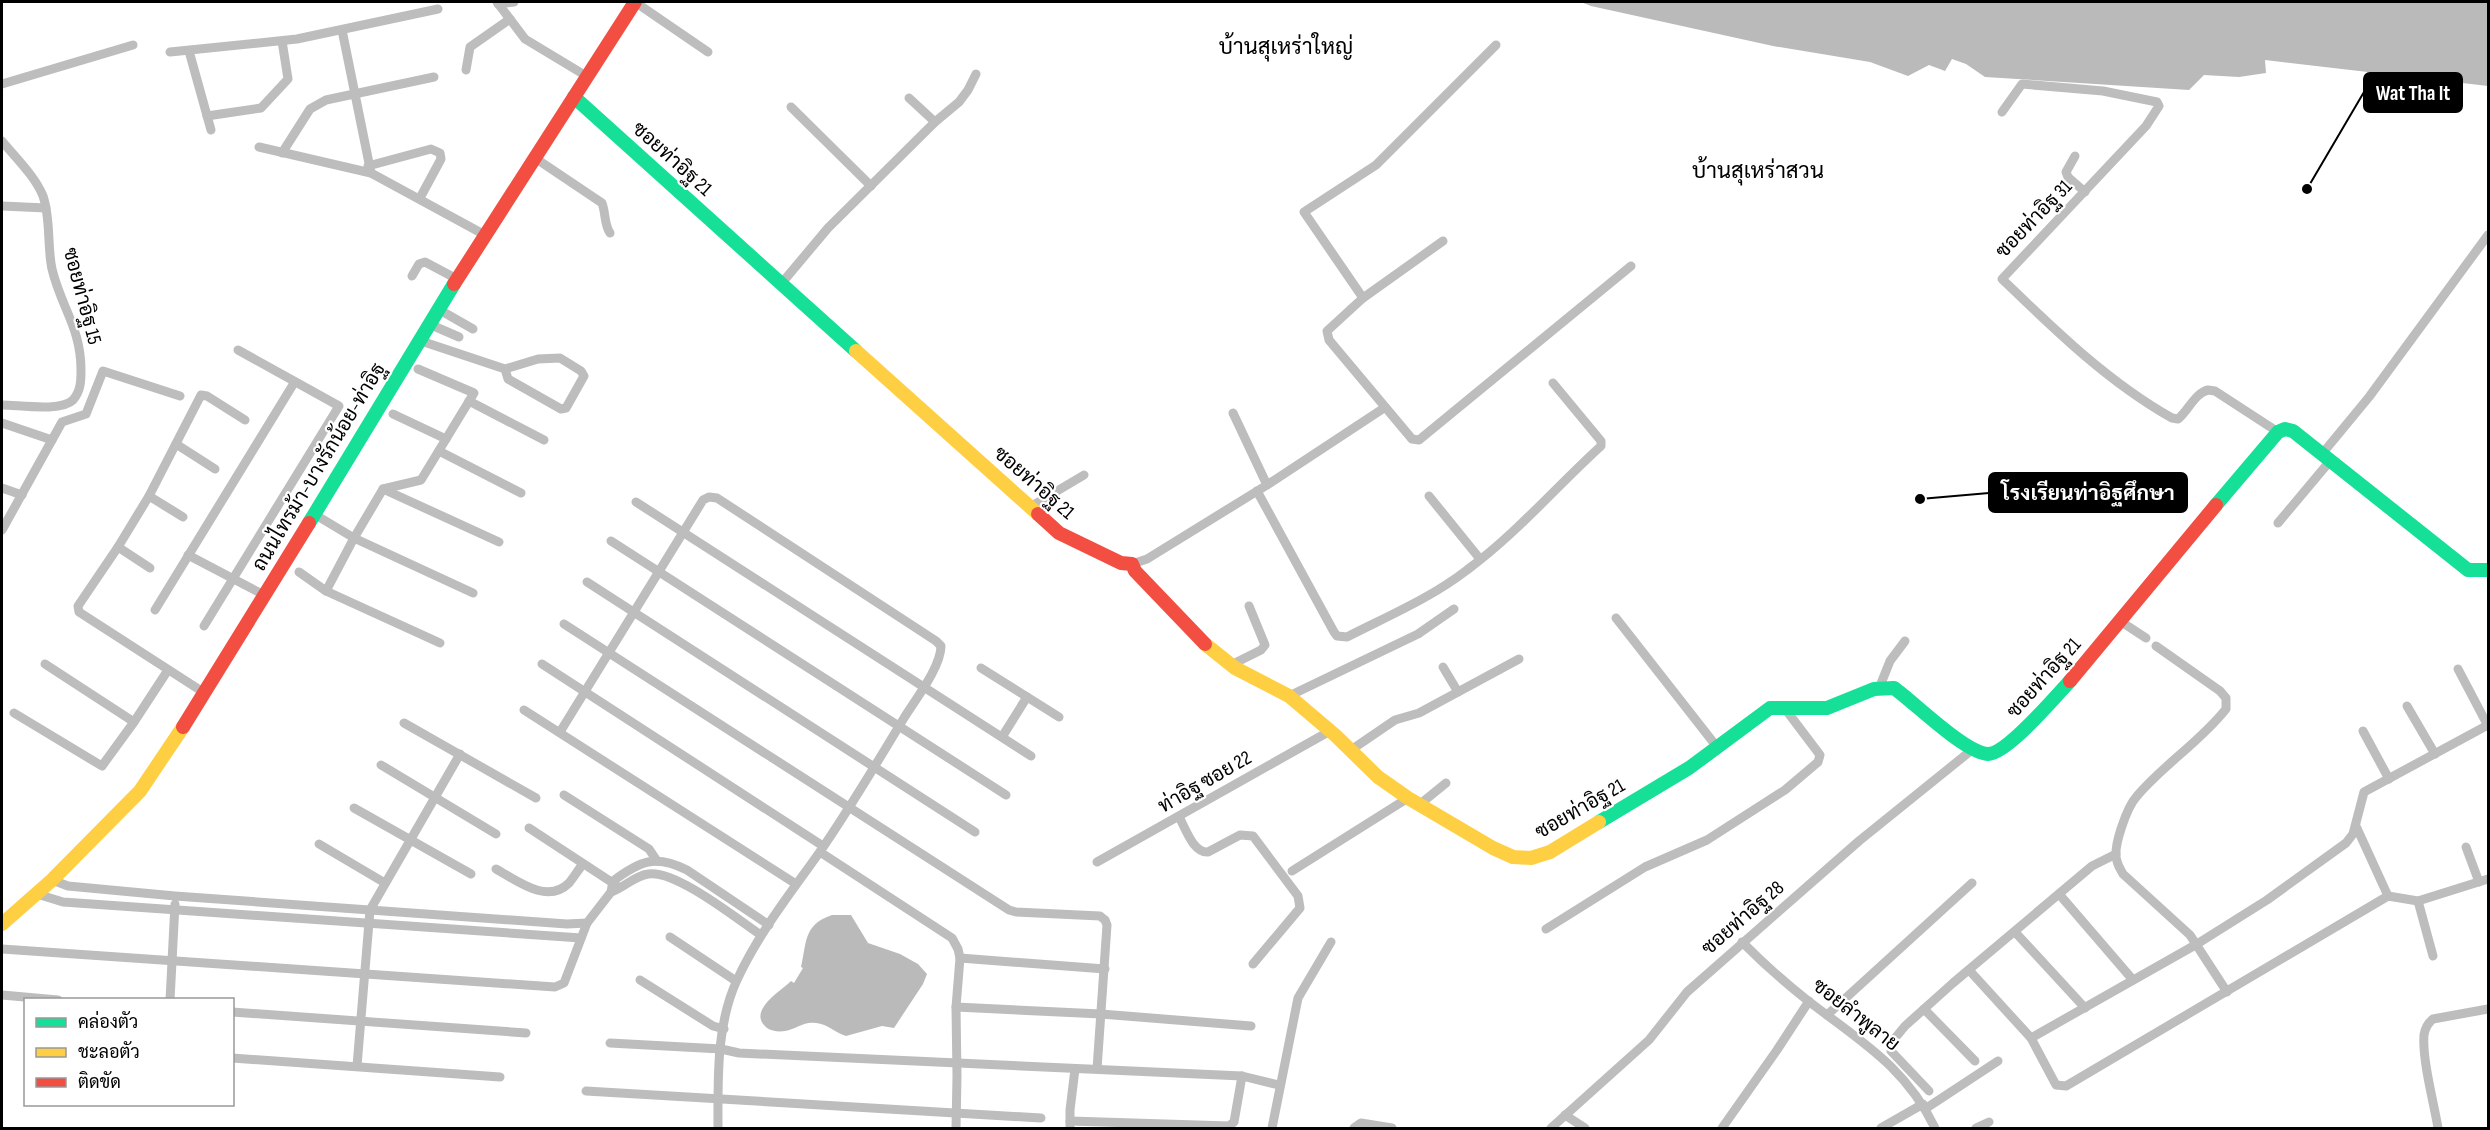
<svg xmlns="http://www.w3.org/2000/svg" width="2490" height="1130" viewBox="0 0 2490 1130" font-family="'Sofia Sans Condensed',Sarabun,sans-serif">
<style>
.water{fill:#bababa}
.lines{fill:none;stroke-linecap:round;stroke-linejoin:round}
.street{stroke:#bdbdbd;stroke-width:9}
.fast{stroke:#16e098;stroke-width:14}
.slow{stroke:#ffcf43;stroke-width:14}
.jam{stroke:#f24e42;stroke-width:14}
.labels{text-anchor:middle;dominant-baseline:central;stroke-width:4.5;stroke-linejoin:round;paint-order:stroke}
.street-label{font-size:20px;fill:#000;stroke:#fff}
.quarter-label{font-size:22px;fill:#000;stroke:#fff}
.leader{fill:none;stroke:#000;stroke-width:2}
.callout-dot{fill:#000;stroke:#fff;stroke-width:2}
.callout{fill:#000;stroke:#000;stroke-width:2}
.callout-label{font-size:21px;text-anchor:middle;font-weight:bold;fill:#fff}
</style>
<rect width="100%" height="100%" fill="#fff"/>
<g class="water">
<polygon points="1581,2 2488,2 2488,86 2265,60 2266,73 2239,77 2204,75 2189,90 1985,77 1966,64 1952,59 1945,71 1929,65 1908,76 1870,62 1773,46 1591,6"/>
<path d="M832,915H851L868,943L900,954L918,964L927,974L923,984L894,1028L882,1026L846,1036C835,1033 828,1024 816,1023C804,1021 796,1029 785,1031C779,1032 771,1031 767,1028C746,1011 781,991 791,981L794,983L803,968L801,967C807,942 803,925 832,915Z"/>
</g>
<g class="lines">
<g class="street">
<polyline points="497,2 525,39 588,77"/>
<polyline points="635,2 708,52"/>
<polyline points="498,4 514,2"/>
<polyline points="342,30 371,173"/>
<polyline points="189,51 211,130"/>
<polyline points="170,52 297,39 438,9"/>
<polyline points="466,70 470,47 510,19"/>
<polyline points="2,84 133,45"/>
<polyline points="909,98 935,122"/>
<polyline points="791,107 871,186"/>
<path d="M2002,112L2022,84L2103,91L2157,102L2159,106L2146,126L2002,279C2055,330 2108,382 2172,418L2178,419C2188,411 2195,393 2208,390L2215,391L2278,432"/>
<polyline points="207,116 261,108 288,79 282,41"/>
<path d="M2,141C15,157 35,176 43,196C51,219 47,246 52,269C61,307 81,328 81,370C81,380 81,391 73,400C61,412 19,405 2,405"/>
<polyline points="259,147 371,173 485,235"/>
<polyline points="282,153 310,109 326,100 434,77"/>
<polyline points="2075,156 2066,172 2068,177 2085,192"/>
<path d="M535,158L602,203C606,214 604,224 610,233"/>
<polyline points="368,166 431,149 440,153 441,159 420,198"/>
<polyline points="2,206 46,208"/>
<polyline points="1443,241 1363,298 1327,331 1329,340 1412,439 1419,440 1631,266"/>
<polyline points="412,276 419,264 425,262 457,279"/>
<polyline points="781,284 828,228 935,122 959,102 968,90 976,74"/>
<polyline points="1363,298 1304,212 1376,165 1496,45"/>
<polyline points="438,309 473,329"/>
<polyline points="429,324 459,337"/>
<polyline points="418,340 505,369 538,359 560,358 581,371 584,376 566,408 561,409 508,379 505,369"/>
<polyline points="469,401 544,440"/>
<polyline points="1233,413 1267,485"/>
<polyline points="393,414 446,439"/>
<polyline points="2,423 52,440"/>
<polyline points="176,444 215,469"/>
<polyline points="439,451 521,493"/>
<polyline points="2322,454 2369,397 2488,235"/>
<polyline points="2,488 22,495"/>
<polyline points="383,489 499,542"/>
<path d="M1257,491L1334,632L1337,636L1347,637C1388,616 1431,598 1467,570C1516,534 1556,487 1601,446V441L1553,383"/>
<polyline points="149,496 183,517"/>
<polyline points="1429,496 1480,559"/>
<polyline points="636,502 1031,756"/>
<polyline points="1030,507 1084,475"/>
<polyline points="314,514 354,538 473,593"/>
<polyline points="2278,523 2330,461"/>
<polyline points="2,530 62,422 86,414 103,371 180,396"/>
<polyline points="611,541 1006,795"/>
<polyline points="118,547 150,568"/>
<polyline points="188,555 264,595"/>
<polyline points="1132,564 1147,559 1267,485 1384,408"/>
<polyline points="299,572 326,591 440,643"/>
<polyline points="587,582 975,832"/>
<polyline points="326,591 354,538 383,489 421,480 474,393 418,369"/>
<polyline points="155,610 294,383"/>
<polyline points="1616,618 1717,747"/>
<polyline points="2120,621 2146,638"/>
<polyline points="564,624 1009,910 1016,912 1100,916 1105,920 1107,925 1097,1069"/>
<polyline points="204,626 339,406 238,350"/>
<path d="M2156,646L2220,691L2226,698V709C2200,742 2163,765 2137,796C2127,807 2112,848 2117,861C2118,866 2121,870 2123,874L2190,935L2227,992"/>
<polyline points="45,664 134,722"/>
<polyline points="542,664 823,846"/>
<polyline points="1231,665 1261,650 1265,645 1249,606"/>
<polyline points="1443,667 1458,692"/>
<polyline points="981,668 1059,717"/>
<polyline points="2458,669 2488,726"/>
<polyline points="1880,686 1890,661 1905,641"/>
<polyline points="203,692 79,612 78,606 118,547 149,496 201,395 207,396 245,420"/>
<polyline points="1289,696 1418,634 1454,609"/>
<polyline points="2407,706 2435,754"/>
<polyline points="524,710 796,884"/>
<polyline points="14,713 102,766 134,722 168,670"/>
<polyline points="404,723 536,798"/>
<polyline points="2363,731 2389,779"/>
<path d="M560,732L703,500L709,497L717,498L936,641L941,646C941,667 915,700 904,718C876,764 849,810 819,853C790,894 758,934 737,980C716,1025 718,1080 718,1128"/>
<polyline points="1002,737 1027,697"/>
<polyline points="1351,750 1395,720 1419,713 1519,659"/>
<polyline points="381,765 496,834"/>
<polyline points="564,795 649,849 657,861"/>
<polyline points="1419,805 1446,783"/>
<polyline points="354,808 471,874"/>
<path d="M1179,817C1186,829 1193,853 1208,852L1240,835L1253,836L1298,896L1300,908L1253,964"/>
<polyline points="529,828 616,885"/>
<polyline points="319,844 385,883"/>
<polyline points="2466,847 2479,882"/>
<polyline points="820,852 952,938 958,949 960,958 956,1007 957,1076 956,1128"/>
<polyline points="1097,862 1330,731"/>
<path d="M496,869C516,880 547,905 569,883C574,877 578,870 583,864"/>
<polyline points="1292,871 1408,798"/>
<polyline points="52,880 68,886 175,896 567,924 587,923"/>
<path d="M611,892C624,888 634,876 648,874C675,869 737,919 761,935"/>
<polyline points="37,894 63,902 581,938"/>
<polyline points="2059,894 2133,980"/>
<polyline points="2388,896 2418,901 2488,879"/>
<polyline points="2418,901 2433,956"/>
<polyline points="1546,929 1645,867 1707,840 1785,790 1818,762 1820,755 1783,706"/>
<polyline points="2015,932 2085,1008"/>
<polyline points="670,937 736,981"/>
<path d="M1742,942C1763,963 1784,982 1807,1000C1860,1041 1905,1066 1935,1128"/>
<path d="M2,949L555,987L564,983L587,923L611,892L613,881C640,861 655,854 687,870L769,925"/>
<polyline points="960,958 1105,969"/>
<polyline points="1969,970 2031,1038 2056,1085 2066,1086 2388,896 2356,826"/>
<polyline points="640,980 713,1026 724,1029"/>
<polyline points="2,995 58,1000"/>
<polyline points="170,1000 175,904"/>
<polyline points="956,1007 1101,1014 1251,1026"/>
<polyline points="1924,1009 1975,1061"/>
<polyline points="232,1012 526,1033"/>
<polyline points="1827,1015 1972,883"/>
<polyline points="2031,1038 2197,944 2267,900 2346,843 2353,834 2364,792 2488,725"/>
<polyline points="610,1043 721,1049 739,1053 1242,1076 1279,1085"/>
<polyline points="232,1058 500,1077"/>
<polyline points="357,1066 370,910 460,754"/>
<polyline points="586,1091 1041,1118"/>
<polyline points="1929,1091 1891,1051 1891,1043 1905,1026 1953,983 2092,866 2116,854"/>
<polyline points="1925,1109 1998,1061"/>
<polyline points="1565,1115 1585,1128"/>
<polyline points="1070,1121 1229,1126 1234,1122 1242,1076"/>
<polyline points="1070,1128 1070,1110 1075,1069"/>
<polyline points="1272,1128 1298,998 1331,942"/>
<polyline points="1354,1128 1361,1123 1392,1128"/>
<polyline points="1551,1128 1649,1040 1687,992 1859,841 1973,749"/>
<polyline points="1722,1128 1777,1050 1809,1001"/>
<polyline points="1881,1128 1923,1104"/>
<polyline points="1976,1128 1989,1122"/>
<path d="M2438,1128C2434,1103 2422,1060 2424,1035C2425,1028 2428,1023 2433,1019L2488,1009"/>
</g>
<g class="fast">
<polyline points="574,97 856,351"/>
<polyline points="2216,505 2278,432 2285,429 2293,431 2468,570 2488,570"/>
<polyline points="309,523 454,284"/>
<path d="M1599,822L1689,768L1770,708H1827L1874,689L1894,688C1915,703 1965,753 1988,754C2007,754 2056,696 2070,681"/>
</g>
<g class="slow">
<polyline points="856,351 1038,514"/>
<polyline points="1205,644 1235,668 1289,696 1335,735 1378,777 1408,798 1493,848 1513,857 1531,858 1550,852 1599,822"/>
<polyline points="2,924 52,880 140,791 183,727"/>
</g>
<g class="jam">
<polyline points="454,284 635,2"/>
<polyline points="1038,514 1059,533 1121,563 1132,564 1135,571 1205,644"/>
<polyline points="2070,681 2216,505"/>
<polyline points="183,727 309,523"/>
</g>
</g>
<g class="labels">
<g class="street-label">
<text transform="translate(672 159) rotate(42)">ซอยท่าอิฐ 21</text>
<text transform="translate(2034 219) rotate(-46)">ซอยท่าอิฐ 31</text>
<text transform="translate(82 296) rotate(75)">ซอยท่าอิฐ 15</text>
<text transform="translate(319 467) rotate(-59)">ถนนไทรม้า-บางรักน้อย-ท่าอิฐ</text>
<text transform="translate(1034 483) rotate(41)">ซอยท่าอิฐ 21</text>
<text transform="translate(2044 678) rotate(-48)">ซอยท่าอิฐ 21</text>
<text transform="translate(1205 782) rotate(-30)">ท่าอิฐ ซอย 22</text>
<text transform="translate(1580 809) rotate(-30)">ซอยท่าอิฐ 21</text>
<text transform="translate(1743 918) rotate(-41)">ซอยท่าอิฐ 28</text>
<text transform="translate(1856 1015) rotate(38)">ซอยลำพูลาย</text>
</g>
<g class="quarter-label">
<text x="1286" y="47">บ้านสุเหร่าใหญ่</text>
<text x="1758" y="171">บ้านสุเหร่าสวน</text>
</g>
</g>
<path class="leader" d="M2307 189L2364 92M1920 499L1989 493"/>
<g class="callout-dot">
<circle cx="2307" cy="189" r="6"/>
<circle cx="1920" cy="499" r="6"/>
</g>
<g class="callout">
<rect x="2364" y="73" width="98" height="39" rx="6"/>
<rect x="1989" y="473" width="198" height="39" rx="6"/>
</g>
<g class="callout-label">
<text x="2413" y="100">Wat Tha It</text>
<text x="2088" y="500">โรงเรียนท่าอิฐศึกษา</text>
</g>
<rect width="2490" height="1130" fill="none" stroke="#000000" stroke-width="6"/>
<rect x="24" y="998" width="210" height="108" fill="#ffffff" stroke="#999999" stroke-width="1.5"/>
<rect x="36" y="1018" width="30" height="9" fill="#16e098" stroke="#999999" stroke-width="1.5"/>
<text x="78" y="1028" font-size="18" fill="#000000">คล่องตัว</text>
<rect x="36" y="1048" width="30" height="9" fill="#ffcf43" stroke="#999999" stroke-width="1.5"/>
<text x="78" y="1058" font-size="18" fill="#000000">ชะลอตัว</text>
<rect x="36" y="1078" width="30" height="9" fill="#f24e42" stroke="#999999" stroke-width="1.5"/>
<text x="78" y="1088" font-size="18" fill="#000000">ติดขัด</text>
</svg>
